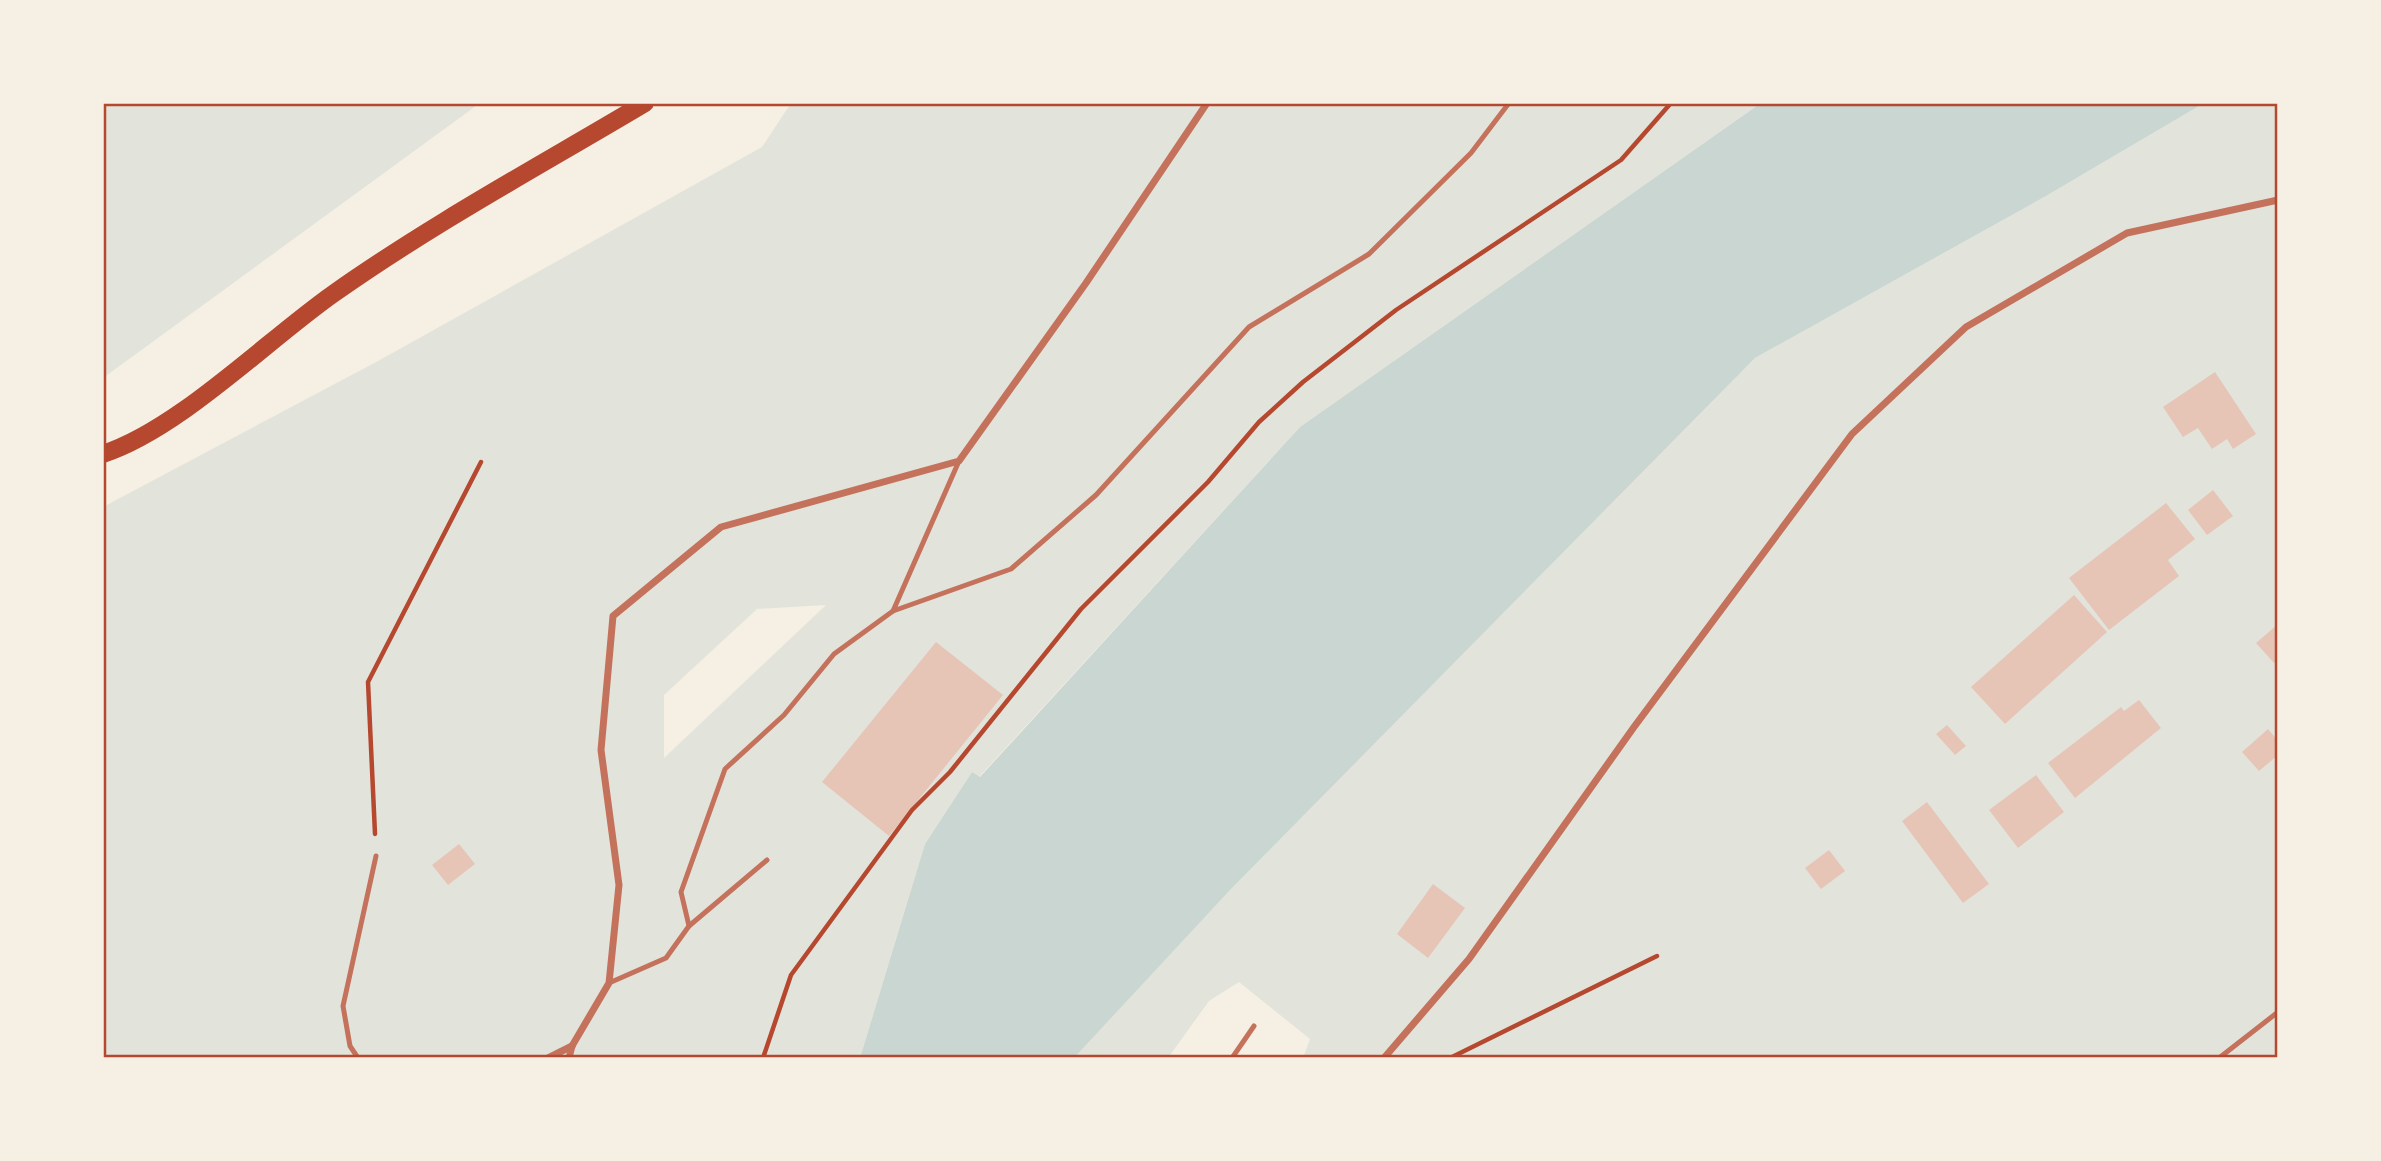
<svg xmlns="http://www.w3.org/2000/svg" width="2381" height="1161" viewBox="0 0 2381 1161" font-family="Ubuntu,sans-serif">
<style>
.green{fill:#e2e4dc;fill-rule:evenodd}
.water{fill:#c9d6d2}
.building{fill:#e6c5b7}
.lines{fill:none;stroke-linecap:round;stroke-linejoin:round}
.path{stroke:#b5482f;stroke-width:4.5}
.service{stroke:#c5725c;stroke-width:5}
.minor{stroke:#c5725c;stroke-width:7}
.primary{stroke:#b5482f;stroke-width:18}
.neatline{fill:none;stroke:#b5482f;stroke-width:2.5}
</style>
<rect width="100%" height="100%" fill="#f6efe4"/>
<g class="green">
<polygon points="103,103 480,103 103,378"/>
<path d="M791,103H1761L1300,427L979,777L972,772L925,844L860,1058H103V507L378,361L762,147ZM826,605L664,758V695L757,609Z"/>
<polygon points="2204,103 2278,103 2278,1058 1303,1058 1310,1039 1239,982 1209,1001 1168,1058 1074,1058 1232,888 1755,358 2046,196"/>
</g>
<polygon class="water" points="1761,103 2204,103 2046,196 1755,358 1232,888 1074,1058 860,1058 925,844 972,772 980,777 1300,427"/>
<g class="building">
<polygon points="2215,372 2256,434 2233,449 2227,439 2212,449 2198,428 2183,437 2163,407"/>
<polygon points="2213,490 2233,516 2207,535 2188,510"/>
<polygon points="2166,503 2195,539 2168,560 2179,576 2109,630 2069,578"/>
<polygon points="2074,595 2107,632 2005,724 1971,687"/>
<polygon points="2278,624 2278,660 2274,663 2256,643"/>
<polygon points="936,642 1003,695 889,836 822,782"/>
<polygon points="2139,700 2161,728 2075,798 2048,763 2121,707 2124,711"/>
<polygon points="1947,725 1966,746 1955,755 1936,734"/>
<polygon points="2268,729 2278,741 2278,755 2259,771 2242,752"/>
<polygon points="2036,775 2064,812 2018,848 1989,810"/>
<polygon points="1927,802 1989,884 1963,903 1902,821"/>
<polygon points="459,844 475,864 448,885 432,865"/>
<polygon points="1829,850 1845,871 1821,889 1805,868"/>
<polygon points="1433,884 1465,908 1428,958 1397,934"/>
</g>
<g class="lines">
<g class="path">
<polyline points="375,834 368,682 481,462"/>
<polyline points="763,1058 791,975 912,810 950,772 1081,609 1208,482 1259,422 1303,382 1396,310 1621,160 1671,103"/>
<polyline points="1450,1058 1657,956"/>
</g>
<g class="service">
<polyline points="959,461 893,611 1011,569 1096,495 1249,327 1369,254 1471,153 1509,103"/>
<polyline points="689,926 767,860"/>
<polyline points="609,983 666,958 689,926 681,892 725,769 784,715 834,654 893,611"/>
<polyline points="358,1058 350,1046 343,1006 376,856"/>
<polyline points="1232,1058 1254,1026"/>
<polyline points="2219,1058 2278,1012"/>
</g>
<g class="minor">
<polyline points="548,1058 572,1046"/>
<polyline points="569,1058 572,1046 609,983 619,885 601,750 613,616 721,527 959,461 1086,283 1207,103"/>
<polyline points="1384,1058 1469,959 1634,727 1852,434 1966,327 2127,233 2278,200"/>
</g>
<path class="primary" d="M103,454C179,429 265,342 333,294C432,224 541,165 645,103"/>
</g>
<rect width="2381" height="1161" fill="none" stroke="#f6efe4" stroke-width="210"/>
<rect x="105" y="105" width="2171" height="951" class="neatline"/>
</svg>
